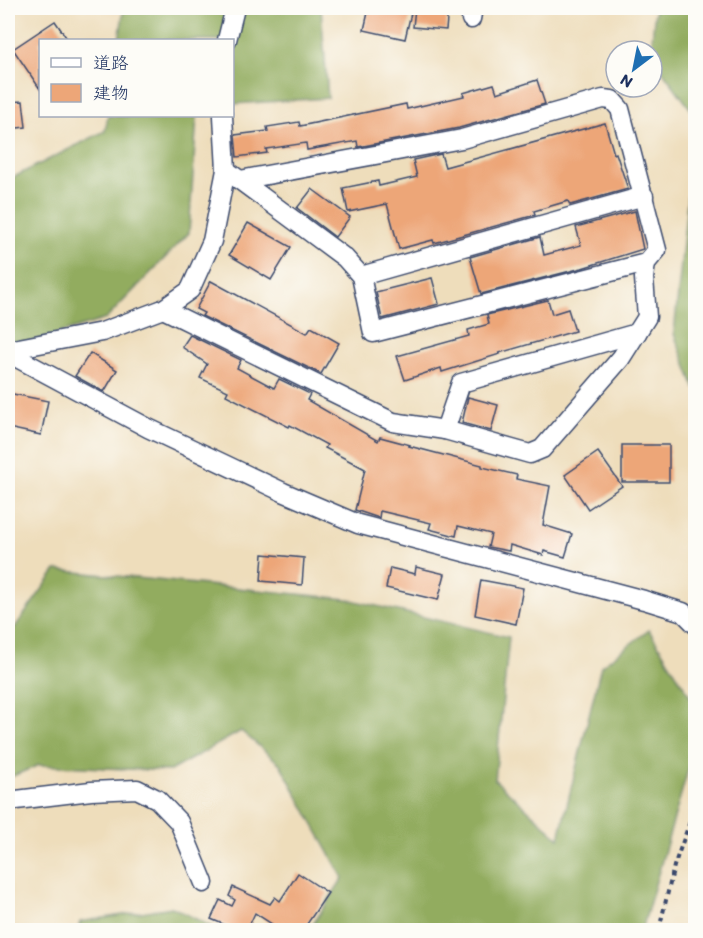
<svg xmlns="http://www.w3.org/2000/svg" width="703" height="938" viewBox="0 0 703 938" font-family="Itim,'Klee One',sans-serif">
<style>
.forest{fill:#92ac5e;stroke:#566e5e;stroke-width:1.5}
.building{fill:#eda678}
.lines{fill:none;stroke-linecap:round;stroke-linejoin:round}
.minor-casing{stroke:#3b496c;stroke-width:21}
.path{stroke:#3b496c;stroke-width:4;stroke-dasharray:4.5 4.5;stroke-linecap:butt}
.minor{stroke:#fff;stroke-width:18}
</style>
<rect width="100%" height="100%" fill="#fdfcf7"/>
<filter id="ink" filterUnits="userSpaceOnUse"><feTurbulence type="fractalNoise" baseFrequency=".0167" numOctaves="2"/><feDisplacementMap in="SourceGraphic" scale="12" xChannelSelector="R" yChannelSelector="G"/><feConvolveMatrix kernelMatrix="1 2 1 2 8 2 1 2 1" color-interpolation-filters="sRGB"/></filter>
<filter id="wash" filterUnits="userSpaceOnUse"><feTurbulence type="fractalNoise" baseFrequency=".008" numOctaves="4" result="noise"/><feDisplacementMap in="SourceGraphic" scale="24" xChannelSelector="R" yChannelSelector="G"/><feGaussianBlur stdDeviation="1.35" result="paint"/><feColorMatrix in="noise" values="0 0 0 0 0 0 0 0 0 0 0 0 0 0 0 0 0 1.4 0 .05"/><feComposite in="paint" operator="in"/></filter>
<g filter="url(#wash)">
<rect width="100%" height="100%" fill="#edb"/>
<g class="forest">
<polygon points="124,8 321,8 328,98 233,104 232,40 119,40"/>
<polygon points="655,8 695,8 695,115 652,57 651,51"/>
<polygon points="108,116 197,116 189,233 106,319 8,349 8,180 105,131"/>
<polygon points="695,121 696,388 695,388 674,334"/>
<polygon points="56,570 347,599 509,637 495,780 559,838 601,666 649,630 695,704 696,742 642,930 309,930 343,878 280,764 241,731 170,771 39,765 8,778 8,637"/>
<polygon points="172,907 218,930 78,930 80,922"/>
</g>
<g id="blocks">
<g class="building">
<polygon points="369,8 387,8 411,13 405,39 364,30"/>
<polygon points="415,8 448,8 446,30 413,27"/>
<polygon points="55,21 68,40 40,40 40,89 13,49"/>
<polygon points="537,80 545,104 459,128 358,147 357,141 307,150 306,143 266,149 267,153 237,157 235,135 268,131 267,127 299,122 300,126 406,104 407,109 464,96 463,93 494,84 497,93"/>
<polygon points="23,101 26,127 8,129 8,102"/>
<polygon points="605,123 614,154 616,153 628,189 570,205 568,201 534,211 535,215 434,243 433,240 399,249 387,204 348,212 343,188 378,181 379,186 417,177 413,160 441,154 445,167"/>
<polygon points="312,189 350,217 335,237 297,208"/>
<polygon points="635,211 643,249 582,268 481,294 470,257 540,237 544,255 581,245 576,227"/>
<polygon points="248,223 291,247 271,280 229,255"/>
<polygon points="432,278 439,304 382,319 376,292"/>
<polygon points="211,281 307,333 311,327 339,343 321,374 202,316 204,313 196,309"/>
<polygon points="548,300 552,314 568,309 575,331 499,353 500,354 442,372 441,368 405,380 397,356 469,336 468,330 489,324 487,315"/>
<polygon points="190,335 241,360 237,368 274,388 279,379 310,394 307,400 378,441 380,437 410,445 409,446 482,465 482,467 517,475 516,479 550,486 543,525 572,534 565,557 544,551 543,555 510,545 509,551 488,547 491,534 458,526 456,536 429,529 431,523 380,511 379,518 355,510 365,469 325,448 327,445 290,425 289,427 226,395 228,391 200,378 207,364 182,347"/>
<polygon points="90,353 117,370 104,392 75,376"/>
<polygon points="8,393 48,401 41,435 8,428"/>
<polygon points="468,397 498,405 491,431 462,423"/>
<rect x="622" y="445" width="47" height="37"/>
<polygon points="598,452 622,486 588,509 565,475"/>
<polygon points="263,554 304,558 302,585 261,581"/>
<polygon points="416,567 445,574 438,600 386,588 390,568 415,574"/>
<polygon points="481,580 523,588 516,624 475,615"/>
<polygon points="298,873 328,893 303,930 281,930 255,913 247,930 237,930 211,919 220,900 232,906 235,900 229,896 233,887 270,904 275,897 280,901"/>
</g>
</g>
</g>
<g filter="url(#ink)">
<use href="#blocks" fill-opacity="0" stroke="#3b496c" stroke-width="1.5"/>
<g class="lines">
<defs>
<g id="minor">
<polyline points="471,19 473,8"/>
<polyline points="227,40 235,8"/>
<polyline points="226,170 345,258 361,276 373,333 646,263"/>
<polyline points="361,276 644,196"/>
<polyline points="163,309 393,422 445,430 530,454 542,449 621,358 647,317 644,278 646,263 657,250 620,109 612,100 603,99 462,139 240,180"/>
<polyline points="8,350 102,332 163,309 190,290 212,241 226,170 223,116"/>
<polyline points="8,353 148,428 283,492 358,524 644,600 683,612 696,625"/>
<polyline points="445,430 461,383 637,333"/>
<polyline points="8,801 91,791 137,789 157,799 179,822 204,883"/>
</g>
</defs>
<use href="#minor" class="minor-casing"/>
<polyline class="path" points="659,930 674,866 696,805"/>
<use href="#minor" class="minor"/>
</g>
</g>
<rect width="703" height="938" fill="none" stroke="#fdfcf7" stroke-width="30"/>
<rect x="39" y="39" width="195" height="78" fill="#fdfcf7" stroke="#a3aaba" stroke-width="1.5"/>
<rect x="51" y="58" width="30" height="9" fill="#ffffff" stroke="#a3aaba" stroke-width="1.5"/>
<text x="93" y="69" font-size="18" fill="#1b2f5e">道路</text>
<rect x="51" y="84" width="30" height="18" fill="#eda678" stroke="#a3aaba" stroke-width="1.5"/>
<text x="93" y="99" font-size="18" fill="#1b2f5e">建物</text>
<g transform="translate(634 69) rotate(212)"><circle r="28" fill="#fdfcf7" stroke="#a3aaba" stroke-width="1.5"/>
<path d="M0-4.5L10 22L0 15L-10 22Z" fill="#1f6fb2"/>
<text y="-9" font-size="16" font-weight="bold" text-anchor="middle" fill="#1b2f5e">N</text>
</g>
</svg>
